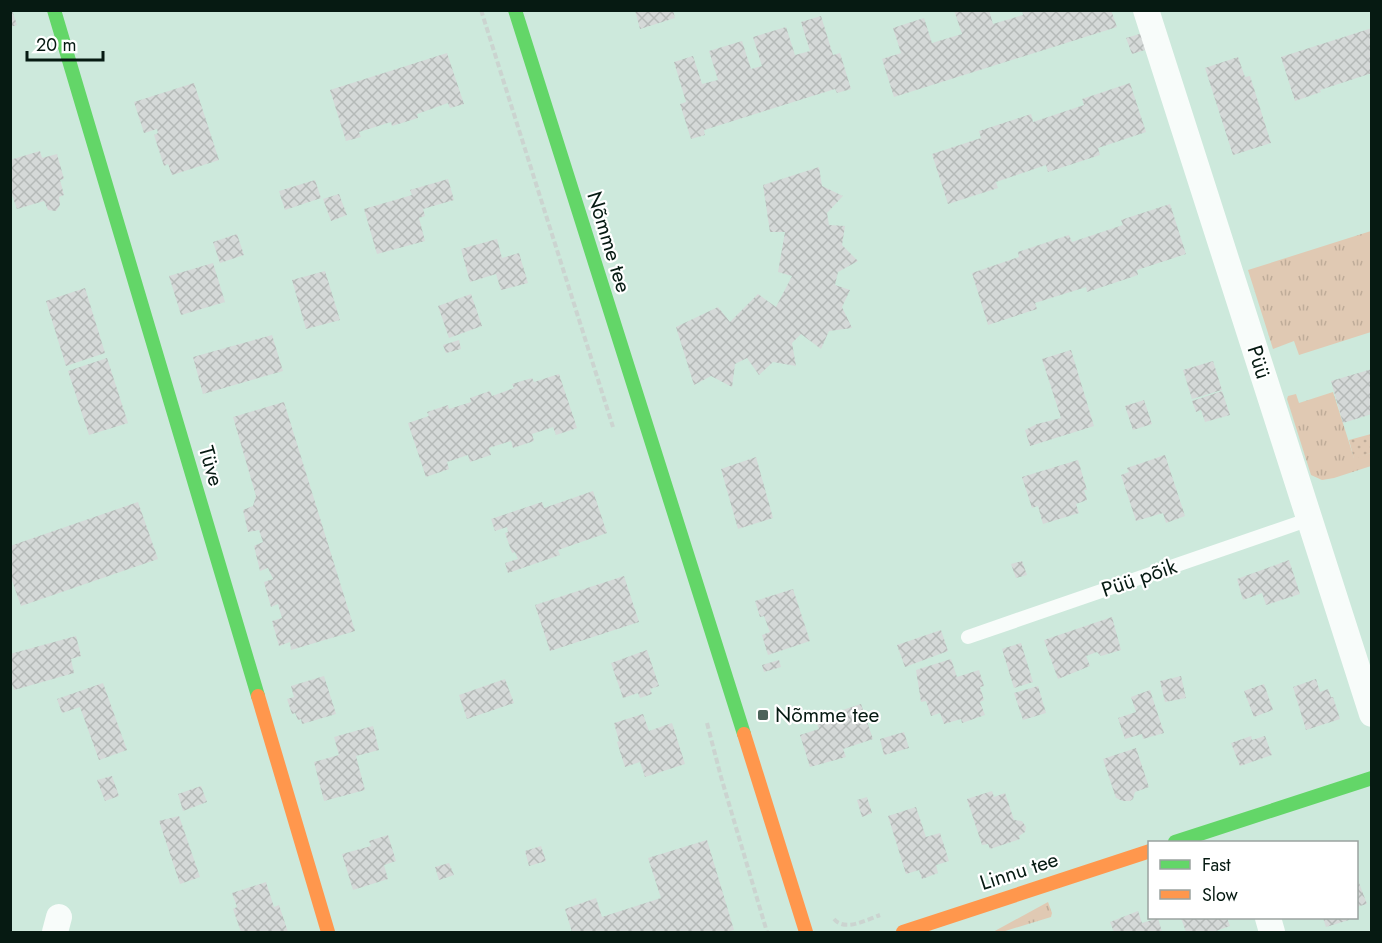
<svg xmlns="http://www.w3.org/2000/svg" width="1382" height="943" viewBox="0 0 1382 943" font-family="Jost,sans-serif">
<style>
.grass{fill:url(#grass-tufts)}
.garden{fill:url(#garden-dots)}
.building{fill:url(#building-cross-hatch)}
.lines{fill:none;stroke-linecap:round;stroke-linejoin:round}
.path{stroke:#cbd4d0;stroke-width:4;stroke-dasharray:6 3;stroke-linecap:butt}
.lane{stroke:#f8fcfa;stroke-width:14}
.street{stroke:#f8fcfa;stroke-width:26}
.fast{stroke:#63d668;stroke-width:14}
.slow{stroke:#ff974d;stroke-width:14}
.poi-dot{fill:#4c6259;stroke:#fff;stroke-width:2}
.labels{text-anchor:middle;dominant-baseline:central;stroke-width:4.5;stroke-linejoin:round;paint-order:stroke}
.street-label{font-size:21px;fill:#061a12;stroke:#fff}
.poi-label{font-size:21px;fill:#061a12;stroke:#fff;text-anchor:start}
</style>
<defs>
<pattern id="grass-tufts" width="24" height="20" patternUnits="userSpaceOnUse" patternTransform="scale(1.5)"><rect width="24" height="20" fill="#e0c9b3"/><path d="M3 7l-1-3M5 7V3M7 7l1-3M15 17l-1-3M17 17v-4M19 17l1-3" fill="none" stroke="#bfac99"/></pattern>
<pattern id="garden-dots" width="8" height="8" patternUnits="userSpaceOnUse" patternTransform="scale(1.5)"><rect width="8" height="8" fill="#e0c9b3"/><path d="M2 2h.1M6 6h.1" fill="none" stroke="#bfac99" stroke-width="1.8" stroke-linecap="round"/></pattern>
<pattern id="building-cross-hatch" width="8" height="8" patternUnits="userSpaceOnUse" patternTransform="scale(1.5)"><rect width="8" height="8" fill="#d5d9d8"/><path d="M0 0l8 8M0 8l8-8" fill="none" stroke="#b5bab8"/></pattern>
</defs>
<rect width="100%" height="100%" fill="#cde9dc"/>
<g class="grass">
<polygon points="1371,231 1371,332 1299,355 1294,341 1273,349 1248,270"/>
<polygon points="1333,392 1354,458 1371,453 1371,466 1334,478 1322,480 1311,475 1287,399 1288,396 1296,394 1299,403"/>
<polygon points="1048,902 1052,913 1051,917 1002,932 993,932"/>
</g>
<polygon class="garden" points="1371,434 1371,453 1354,459 1349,440"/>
<g class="building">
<polygon points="10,10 12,10 17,25 10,27"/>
<polygon points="635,10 673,10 675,18 640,29"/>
<polygon points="954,10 989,10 993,24 1023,15 1022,10 1111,10 1117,27 894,97 882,59 901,53 893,28 924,18 932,43 962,34"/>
<polygon points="821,16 833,55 840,53 851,89 837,93 835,89 704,130 705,135 691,139 680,104 686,102 674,62 693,56 702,84 718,80 709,51 742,41 751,69 762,66 753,37 786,27 795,55 810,51 801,22"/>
<polygon points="1372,28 1372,73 1320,90 1321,92 1295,101 1281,57"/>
<polygon points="1143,33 1148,49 1132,54 1126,38"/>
<polygon points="447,53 464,104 450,108 448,103 417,114 418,118 392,126 391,122 359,132 361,137 346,141 330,90"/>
<polygon points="1238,57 1245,77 1250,76 1271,143 1233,155 1205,68"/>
<polygon points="194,83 219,160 172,175 168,164 164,166 154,135 158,133 157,129 144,133 134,102"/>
<polygon points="1130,83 1146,132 1098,148 1100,155 1048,172 1046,165 996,182 998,188 948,204 932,154 981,138 979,131 1031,114 1033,122 1084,105 1082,99"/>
<polygon points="40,151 42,158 57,154 64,179 60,180 64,195 59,197 60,205 56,211 48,210 44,201 17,209 12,195 10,195 10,160"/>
<polygon points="819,167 822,186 843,196 827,213 829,225 845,226 842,245 858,261 838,272 835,285 850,290 842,307 852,328 829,331 821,349 801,334 792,343 796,366 773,362 759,375 747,358 735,364 732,387 711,376 694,385 676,327 718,307 730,322 758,294 776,307 792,276 778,272 785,232 770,232 763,185"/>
<polygon points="448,179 454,200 423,209 425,216 419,218 425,241 377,254 364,209 412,195 410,190"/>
<polygon points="315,180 321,198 285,210 279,191"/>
<polygon points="339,194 347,215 331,221 323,199"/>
<polygon points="1170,204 1186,254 1137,270 1138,275 1087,292 1086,287 1035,303 1037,309 988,325 972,273 1019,257 1018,252 1069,235 1072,242 1123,225 1121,220"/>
<polygon points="237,234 244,255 220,263 213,242"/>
<polygon points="497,239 502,258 519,253 528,283 501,290 496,274 470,282 461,249"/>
<polygon points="213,263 225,302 181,315 169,276"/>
<polygon points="325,271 340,320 306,329 292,280"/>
<polygon points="85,288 105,353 66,366 46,301"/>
<polygon points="471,294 482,326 449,338 438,306"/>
<polygon points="272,335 283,371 203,394 193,357"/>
<polygon points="459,340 461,349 446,353 443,345"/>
<polygon points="1071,350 1094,426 1030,446 1025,430 1037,424 1061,418 1042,359"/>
<polygon points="107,358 128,423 89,435 68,371"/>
<polygon points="1213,361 1222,390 1192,399 1183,370"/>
<polygon points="1372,369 1372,414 1343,423 1331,381"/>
<polygon points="559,374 577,428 556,435 553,427 532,434 534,441 513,448 511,441 489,448 491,455 470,462 468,455 447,462 449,469 426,477 408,423 429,416 427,412 448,405 449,409 471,402 470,398 490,391 492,396 514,388 512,384 532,378 534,382"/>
<polygon points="1222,391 1230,415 1205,422 1201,410 1196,412 1192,401"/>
<polygon points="1144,400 1152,424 1133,430 1125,406"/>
<polygon points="284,402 355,631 291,650 290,642 279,646 272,621 282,618 278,604 271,607 264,582 273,579 268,568 260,571 254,546 263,542 259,530 248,532 243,510 253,506 256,496 233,417"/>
<polygon points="1165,455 1185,516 1166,523 1163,513 1136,521 1121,475 1129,472 1127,468"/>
<polygon points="756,457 773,518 738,529 721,469"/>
<polygon points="1078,460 1087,490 1084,490 1087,500 1076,504 1079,513 1043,524 1038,506 1032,508 1022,477"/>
<polygon points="593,491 607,533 558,550 560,555 508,573 505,563 518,559 515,552 512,553 505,533 508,532 507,527 495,531 491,519 542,502 544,508"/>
<polygon points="138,502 158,559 21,606 10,575 10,546"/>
<polygon points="1289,560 1300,594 1266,605 1262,593 1243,600 1237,579"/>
<polygon points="1022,561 1027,575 1016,578 1011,564"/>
<polygon points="624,576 639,622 550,651 535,605"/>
<polygon points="793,589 810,641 768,655 762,635 770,632 764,616 760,617 755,601"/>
<polygon points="1112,617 1121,650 1101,656 1097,652 1086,656 1090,666 1058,679 1044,640"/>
<polygon points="941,630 948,651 905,667 897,645"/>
<polygon points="76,636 81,656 71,659 74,673 14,690 10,679 10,654"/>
<polygon points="1021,643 1033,682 1014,688 1002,649"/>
<polygon points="647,650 659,686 650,689 652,694 640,698 638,693 623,698 611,663"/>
<polygon points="951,659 957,677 979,670 984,686 980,687 984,700 980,702 985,715 962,723 961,719 944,724 940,713 931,716 926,701 921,702 916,670"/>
<polygon points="779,660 781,667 764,672 762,665"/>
<polygon points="324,676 336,714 302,724 301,719 298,720 295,713 292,714 287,699 294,697 291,686"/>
<polygon points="1181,676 1186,698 1165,702 1160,681"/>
<polygon points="505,679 514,703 467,719 459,695"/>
<polygon points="1316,679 1320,692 1328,689 1331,697 1333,697 1340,719 1306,730 1293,687"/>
<polygon points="103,683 127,750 99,760 80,707 62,713 57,699"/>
<polygon points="1264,684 1273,710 1254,717 1244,691"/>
<polygon points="1038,686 1046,713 1023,720 1014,693"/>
<polygon points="1150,690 1164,733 1143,739 1142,734 1125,739 1118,718 1136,712 1131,697"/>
<polygon points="861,704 873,739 843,749 846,757 810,767 800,735 819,729 815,719"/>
<polygon points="643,714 649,731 672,723 685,764 645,777 640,762 625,767 617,742 619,741 614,723"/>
<polygon points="373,726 379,750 356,756 365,790 324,801 314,762 339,755 334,737"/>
<polygon points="904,732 909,748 884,755 880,739"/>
<polygon points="1251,736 1252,740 1265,736 1272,755 1240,766 1231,743"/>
<polygon points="1136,748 1149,787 1135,792 1133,799 1130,801 1123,801 1116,798 1103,759"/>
<polygon points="112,776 119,796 105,801 97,780"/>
<polygon points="201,786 207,802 183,811 178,794"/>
<polygon points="992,791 994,797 1005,793 1014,820 1022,821 1026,827 1025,832 1019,836 1020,839 990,849 988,844 982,845 967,799"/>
<polygon points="867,797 872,813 862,817 857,800"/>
<polygon points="916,807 926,837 940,833 949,861 936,865 938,873 922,879 919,870 906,874 888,816"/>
<polygon points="179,816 200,877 180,884 159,821"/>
<polygon points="388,835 396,861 384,865 388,879 353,890 342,854 371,846 369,841"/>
<polygon points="707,840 734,930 726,932 572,932 565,909 596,898 602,917 661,898 648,858"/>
<polygon points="541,846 546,861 529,866 525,851"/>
<polygon points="449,863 454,875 439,880 435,867"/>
<polygon points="1356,875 1367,904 1356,907"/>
<polygon points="266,882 274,907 279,905 288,932 241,932 233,909 237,907 232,893"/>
<polygon points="1138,911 1142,923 1158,918 1162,932 1114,932 1110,922"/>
<polygon points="1181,918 1227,918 1230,926 1213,932 1186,932"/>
<polygon points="1323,918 1348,918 1349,920 1326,927"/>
</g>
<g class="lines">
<g class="path">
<polyline points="481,10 613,427"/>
<polyline points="707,723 721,777 767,932"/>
<path d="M834,919C845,932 866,920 880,915"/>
</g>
<polyline class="lane" points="968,637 1310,519"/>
<g class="street">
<polyline points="1146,10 1372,714"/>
<polyline points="1268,918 1272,932"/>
<polyline points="55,932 59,917"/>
</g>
<g class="fast">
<polyline points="54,10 258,696"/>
<polyline points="515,10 744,734"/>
<polyline points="1175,842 1372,778"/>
</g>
<g class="slow">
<polyline points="258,696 328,932"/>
<polyline points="744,734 806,932"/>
<polyline points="903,932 1150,851"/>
</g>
</g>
<rect class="poi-dot" x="757" y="709" width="12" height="12" rx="3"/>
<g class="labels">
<g class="street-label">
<text transform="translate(609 242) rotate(73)">Nõmme tee</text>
<text transform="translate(1259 362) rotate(72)">Püü</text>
<text transform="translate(211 466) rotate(74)">Tüve</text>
<text transform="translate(1139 578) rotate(-19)">Püü põik</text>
<text transform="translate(1019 871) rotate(-18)">Linnu tee</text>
</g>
<g class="poi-label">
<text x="775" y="715">Nõmme tee</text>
</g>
</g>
<rect width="1382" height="943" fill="none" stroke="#061a12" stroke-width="24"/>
<rect x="1148" y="841" width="210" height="78" fill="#ffffff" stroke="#9ba3a0" stroke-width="1.5"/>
<rect x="1160" y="860" width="30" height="9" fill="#63d668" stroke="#9ba3a0" stroke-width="1.5"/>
<text x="1202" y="871" font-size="18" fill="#061a12">Fast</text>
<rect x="1160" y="890" width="30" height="9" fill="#ff974d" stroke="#9ba3a0" stroke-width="1.5"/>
<text x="1202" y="901" font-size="18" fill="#061a12">Slow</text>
<path d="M27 51v9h76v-9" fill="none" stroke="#061a12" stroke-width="3"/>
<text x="36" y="51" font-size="18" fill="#061a12" stroke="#ffffff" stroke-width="4.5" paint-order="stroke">20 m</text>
</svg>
